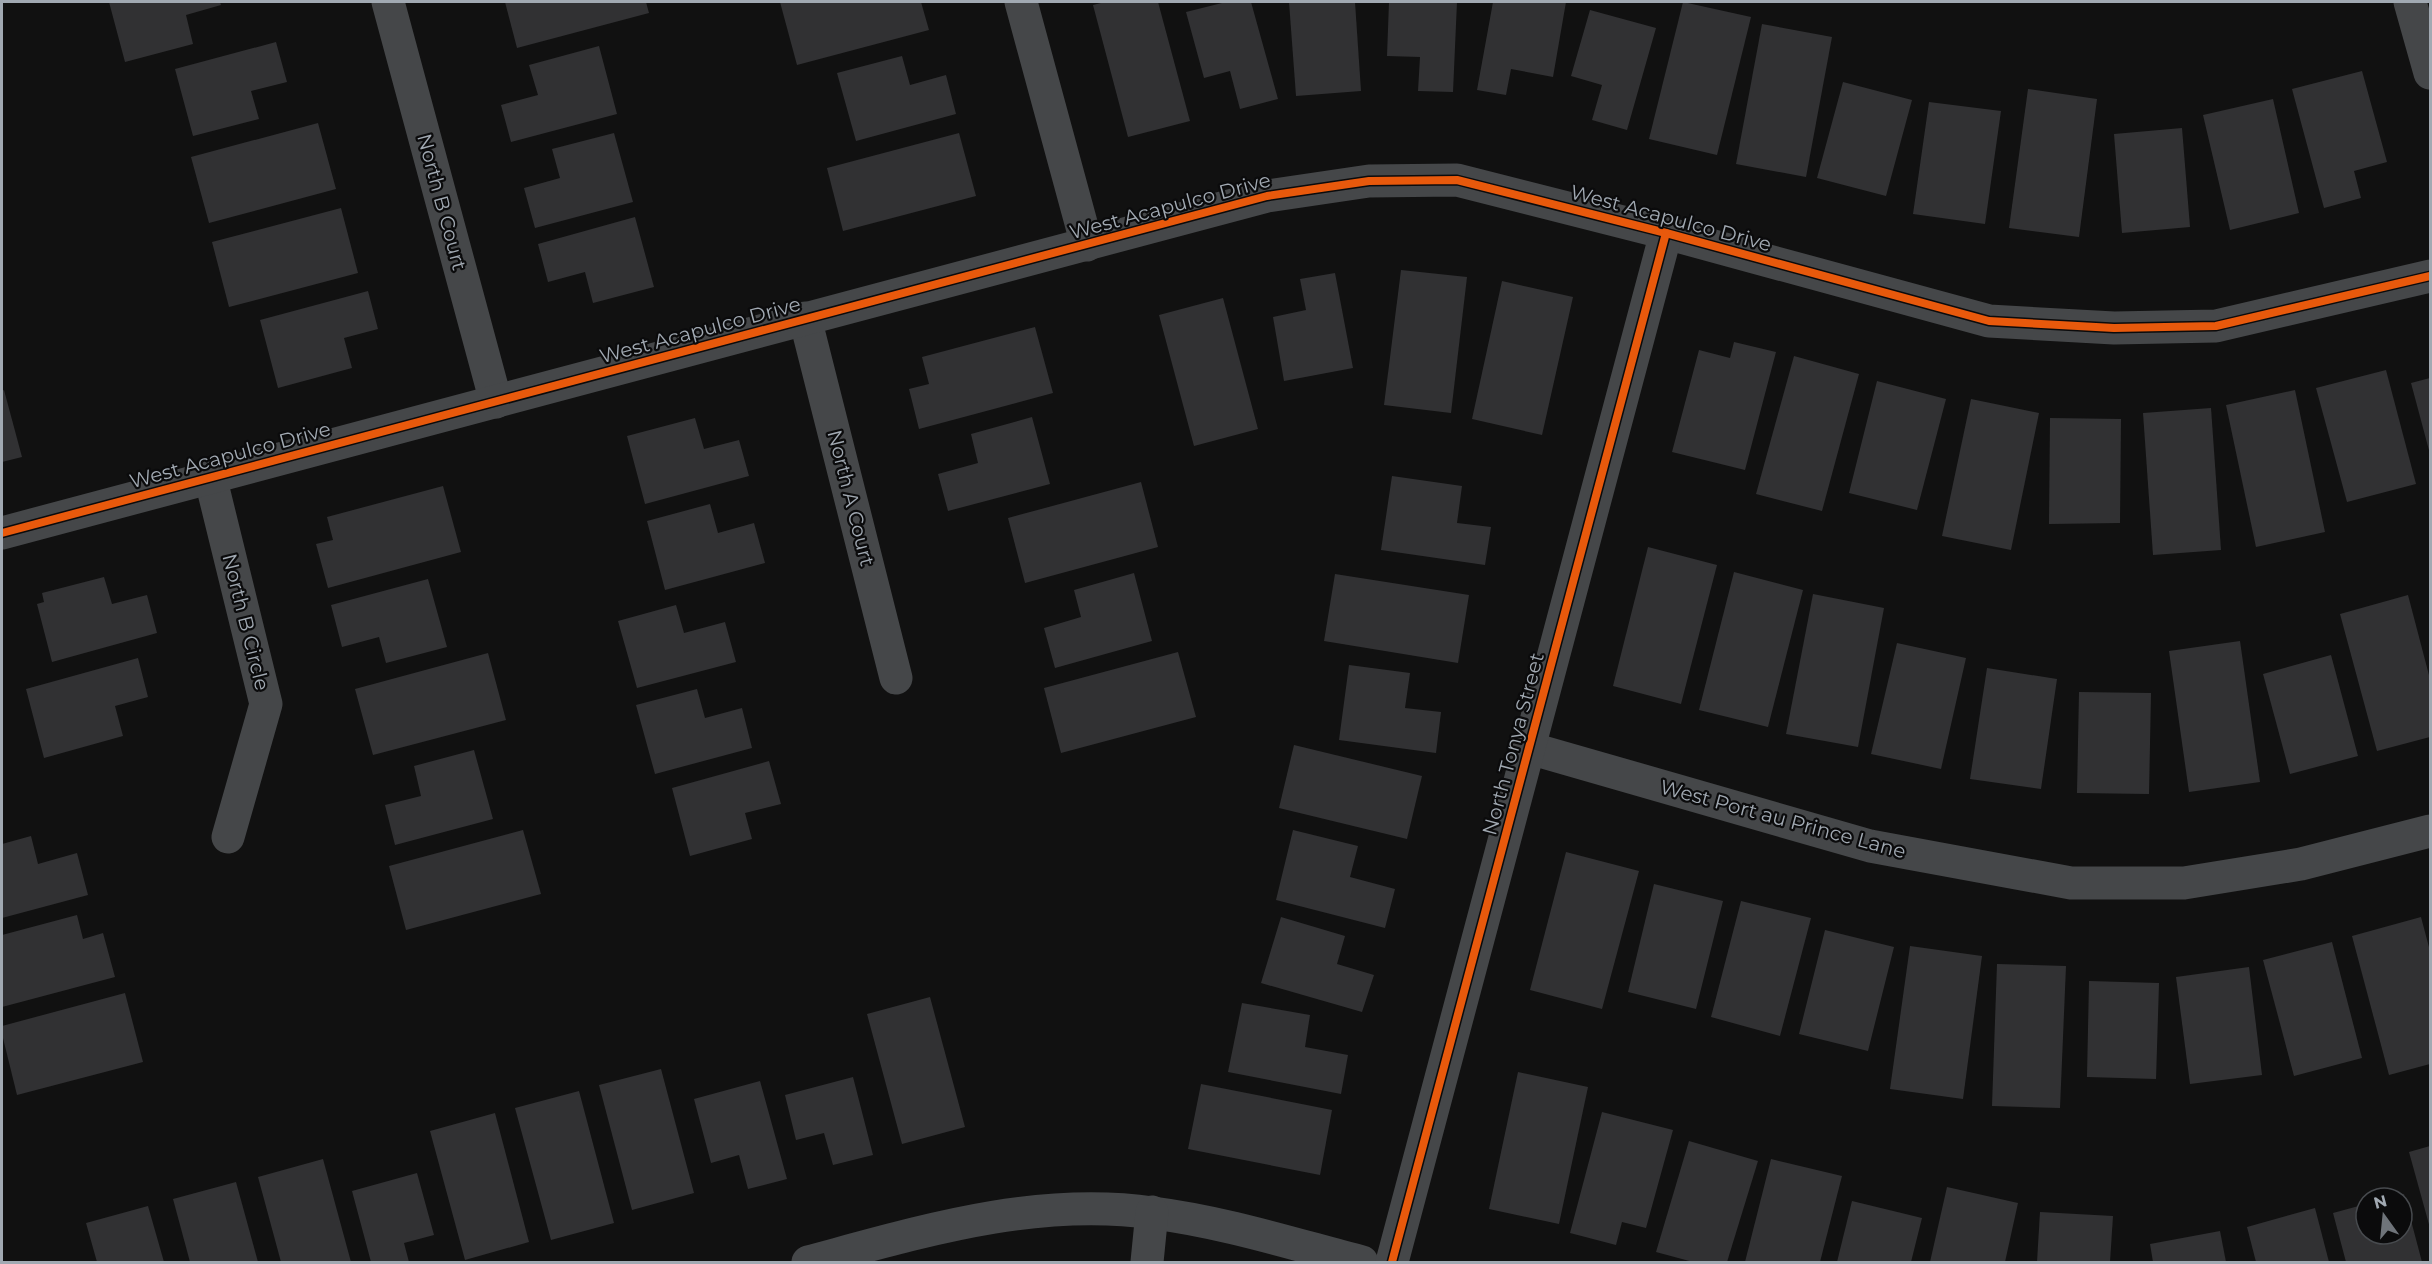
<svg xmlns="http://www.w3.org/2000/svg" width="2432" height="1264" viewBox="0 0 2432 1264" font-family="Montserrat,sans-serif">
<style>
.building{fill:#313133}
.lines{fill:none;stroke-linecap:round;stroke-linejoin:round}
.street{stroke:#454749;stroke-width:33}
.cycleway-casing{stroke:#0b0b0c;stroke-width:11}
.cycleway{stroke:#e8590c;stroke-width:8}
.labels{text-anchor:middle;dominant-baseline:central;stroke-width:4.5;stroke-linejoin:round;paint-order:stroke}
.street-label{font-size:20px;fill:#a1a9b2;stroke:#0b0b0c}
</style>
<rect width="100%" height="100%" fill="#111"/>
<g class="building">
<polygon points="109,2 220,2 221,5 186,15 193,44 125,62"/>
<polygon points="505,2 646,2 649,13 517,48"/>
<polygon points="780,2 921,2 929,30 797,65"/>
<polygon points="1105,2 1158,2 1190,121 1128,137 1093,5"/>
<polygon points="1226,2 1251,2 1278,99 1240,109 1230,71 1204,78 1186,12"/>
<polygon points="1289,2 1355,2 1361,91 1296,96"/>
<polygon points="1389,2 1457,2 1453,92 1418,91 1420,57 1387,56"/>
<polygon points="1493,2 1566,2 1553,77 1511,69 1506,95 1477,90"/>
<polygon points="1683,2 1751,17 1717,155 1649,139"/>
<polygon points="1590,10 1656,28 1627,130 1592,120 1602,85 1571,76"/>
<polygon points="1762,24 1832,37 1806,177 1736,164"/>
<polygon points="276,42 287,82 251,91 259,119 193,136 175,69"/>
<polygon points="599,46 617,114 511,142 501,105 538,95 529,65"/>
<polygon points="902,56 910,85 946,75 956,114 856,141 837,73"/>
<polygon points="2362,71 2387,162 2354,171 2361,198 2324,208 2292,89"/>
<polygon points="1843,82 1912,100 1886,196 1817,178"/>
<polygon points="2028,89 2097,99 2079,237 2009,228"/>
<polygon points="2273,99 2299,213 2230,230 2203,115"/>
<polygon points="1929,102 2001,111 1985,224 1913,214"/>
<polygon points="318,123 336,189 209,223 191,157"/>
<polygon points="2182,128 2190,227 2122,233 2114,134"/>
<polygon points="614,133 633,202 535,228 524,188 560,178 552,149"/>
<polygon points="959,133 976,196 843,231 827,168"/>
<polygon points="341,208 358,273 229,307 212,242"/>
<polygon points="635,217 654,287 593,303 585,272 548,282 538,244"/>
<polygon points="1401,270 1467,277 1451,413 1384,405"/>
<polygon points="1335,273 1353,368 1284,381 1273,317 1306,310 1300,279"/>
<polygon points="1502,281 1573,297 1542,435 1472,419"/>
<polygon points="368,291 378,329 344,338 352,368 278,388 260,320"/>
<polygon points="1223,298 1258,429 1194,446 1159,315"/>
<polygon points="1035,327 1053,393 919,429 909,389 929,384 922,357"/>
<polygon points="1734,342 1776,352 1745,470 1672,452 1699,350 1730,358"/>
<polygon points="1794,356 1859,374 1822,511 1756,494"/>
<polygon points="2386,370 2416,484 2347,502 2316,388"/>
<polygon points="2430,378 2430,454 2411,383"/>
<polygon points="1877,381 1946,399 1917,510 1849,493"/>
<polygon points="4,390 22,457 2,462 2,391"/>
<polygon points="2295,390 2325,532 2256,547 2226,405"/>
<polygon points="1971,399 2039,413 2011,550 1942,536"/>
<polygon points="2211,408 2221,550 2153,555 2143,413"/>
<polygon points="1032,417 1050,484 948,511 938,474 978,463 971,434"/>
<polygon points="695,418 704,449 739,440 749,476 645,504 627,436"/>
<polygon points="2050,418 2121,419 2120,523 2049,524"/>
<polygon points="1392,476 1462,486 1457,523 1491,527 1485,565 1381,550"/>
<polygon points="1141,482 1158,547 1025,583 1008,518"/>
<polygon points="443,486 461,552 328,588 316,544 333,540 327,517"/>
<polygon points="710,504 718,533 754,523 765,563 665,590 647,521"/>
<polygon points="1648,547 1717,565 1681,704 1613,686"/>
<polygon points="1734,572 1803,590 1768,727 1699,710"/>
<polygon points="1134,573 1152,641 1055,668 1044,628 1081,617 1074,590"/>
<polygon points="1335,574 1469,595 1458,663 1324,641"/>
<polygon points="104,577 112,604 147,595 157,633 52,662 37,604 44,602 42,593"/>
<polygon points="428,579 447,647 386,663 379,637 342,647 331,605"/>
<polygon points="1813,594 1884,608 1858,747 1786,734"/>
<polygon points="2408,595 2430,679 2430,737 2377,751 2340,614"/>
<polygon points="676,605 684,633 725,622 736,662 637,688 618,621"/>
<polygon points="2240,641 2260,782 2189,792 2169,651"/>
<polygon points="1897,643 1966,658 1941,769 1871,754"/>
<polygon points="1178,652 1196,717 1061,753 1044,688"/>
<polygon points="488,653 506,720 373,755 355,689"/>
<polygon points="2331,655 2358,756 2290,774 2263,674"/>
<polygon points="138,658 148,697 115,706 123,736 44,758 26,689"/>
<polygon points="1349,665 1410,673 1405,708 1441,712 1436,753 1339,740"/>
<polygon points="1987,668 2057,679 2041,789 1970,779"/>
<polygon points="697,689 705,718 742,708 752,748 655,774 636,705"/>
<polygon points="2079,692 2151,693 2149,794 2077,793"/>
<polygon points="1294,745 1422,776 1407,839 1279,808"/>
<polygon points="474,750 493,819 395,845 385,805 421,796 414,766"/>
<polygon points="769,761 781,804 745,813 752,839 690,856 672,788"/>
<polygon points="523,830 541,894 406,930 389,866"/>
<polygon points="1293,830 1358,846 1350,877 1395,889 1385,928 1276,900"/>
<polygon points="31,836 38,864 77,853 88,895 2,918 2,844"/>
<polygon points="1566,852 1639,871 1602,1009 1530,990"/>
<polygon points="1654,884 1723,901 1696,1009 1628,992"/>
<polygon points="1741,901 1811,918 1780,1036 1711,1017"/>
<polygon points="77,915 83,939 103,933 115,977 2,1007 2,935"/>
<polygon points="1281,917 1345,936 1337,964 1374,975 1362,1012 1261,983"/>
<polygon points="2421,917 2430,951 2430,1064 2389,1075 2352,936"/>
<polygon points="1825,930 1894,947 1868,1051 1799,1034"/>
<polygon points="2332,942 2362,1058 2294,1076 2263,960"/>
<polygon points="1910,946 1982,956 1963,1099 1890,1089"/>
<polygon points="1997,964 2066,966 2060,1108 1992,1106"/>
<polygon points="2249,967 2262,1075 2190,1084 2176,977"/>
<polygon points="2089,981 2159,983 2156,1079 2087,1077"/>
<polygon points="125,993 143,1062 17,1095 2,1034 2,1026"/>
<polygon points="930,997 965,1127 902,1144 867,1014"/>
<polygon points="1242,1003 1310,1015 1305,1047 1348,1055 1341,1094 1228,1072"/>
<polygon points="661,1069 694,1193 632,1210 599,1085"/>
<polygon points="1518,1072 1588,1087 1559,1224 1489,1209"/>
<polygon points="853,1077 873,1155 833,1165 824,1133 796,1140 785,1095"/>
<polygon points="760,1081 787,1179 748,1189 739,1155 711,1163 694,1099"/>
<polygon points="1201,1084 1332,1110 1320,1175 1188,1149"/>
<polygon points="579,1091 614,1223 551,1240 515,1108"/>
<polygon points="1602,1112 1673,1130 1646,1228 1622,1222 1616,1245 1570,1233"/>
<polygon points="495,1113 529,1242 465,1260 430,1131"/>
<polygon points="1689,1141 1758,1161 1727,1262 1693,1262 1656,1252"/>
<polygon points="2430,1146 2430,1228 2409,1152"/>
<polygon points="323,1159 351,1262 281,1262 258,1177"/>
<polygon points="1771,1159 1842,1176 1820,1262 1745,1262"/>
<polygon points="417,1173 434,1235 404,1243 409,1262 371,1262 352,1191"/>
<polygon points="236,1182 258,1262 190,1262 173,1199"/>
<polygon points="1947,1187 2018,1203 2005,1262 1930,1262"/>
<polygon points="2404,1194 2422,1262 2346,1262 2333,1213 2366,1204 2366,1234 2402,1234 2402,1198 2392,1197"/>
<polygon points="1852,1201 1922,1218 1911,1262 1837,1262"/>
<polygon points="148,1206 164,1262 97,1262 86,1223"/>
<polygon points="2315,1208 2329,1262 2256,1262 2247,1227"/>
<polygon points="2040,1212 2113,1216 2110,1262 2037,1262"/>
<polygon points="2220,1231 2226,1262 2153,1262 2150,1244"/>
</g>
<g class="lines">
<g class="street">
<polyline points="388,2 496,402"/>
<polyline points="1021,2 1087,245"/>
<polyline points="2410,2 2430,73"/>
<polyline points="805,318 896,678"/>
<polyline points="210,476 266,704 228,837"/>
<polyline points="2,533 1267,196 1369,181 1457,180 1666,233 1989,321 2114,328 2216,326 2430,276"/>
<polyline points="1529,748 1870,846 2071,883 2184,883 2301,864 2430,831"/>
<path d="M808,1262C920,1232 1036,1196 1153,1213C1224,1222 1293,1244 1362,1262"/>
<polyline points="1147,1262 1152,1212"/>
<polyline points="1392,1262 1666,233"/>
</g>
<defs>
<g id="cycleway">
<polyline points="2,533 1267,196 1369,181 1457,180 1666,233 1989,321 2114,328 2216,326 2430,276"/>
<polyline points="1392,1262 1666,233"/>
</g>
</defs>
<use href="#cycleway" class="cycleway-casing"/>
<use href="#cycleway" class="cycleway"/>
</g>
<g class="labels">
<g class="street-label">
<text transform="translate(442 202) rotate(75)">North B Court</text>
<text transform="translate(1170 206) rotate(-15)">West Acapulco Drive</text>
<text transform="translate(1671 218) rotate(15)">West Acapulco Drive</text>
<text transform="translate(700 330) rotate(-15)">West Acapulco Drive</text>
<text transform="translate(230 455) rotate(-15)">West Acapulco Drive</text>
<text transform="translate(851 498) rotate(76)">North A Court</text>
<text transform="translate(246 622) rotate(76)">North B Circle</text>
<text transform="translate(1513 744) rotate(-75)">North Tonya Street</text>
<text transform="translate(1783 819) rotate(15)">West Port au Prince Lane</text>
</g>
</g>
<rect width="2432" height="1264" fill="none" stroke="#a1a9b2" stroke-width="6"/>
<g transform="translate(2384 1216) rotate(345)"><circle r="28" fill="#0b0b0c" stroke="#474a4e" stroke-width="1.5"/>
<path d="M0-4.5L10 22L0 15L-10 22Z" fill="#6f747a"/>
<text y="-9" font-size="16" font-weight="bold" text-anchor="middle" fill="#a1a9b2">N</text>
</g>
</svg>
